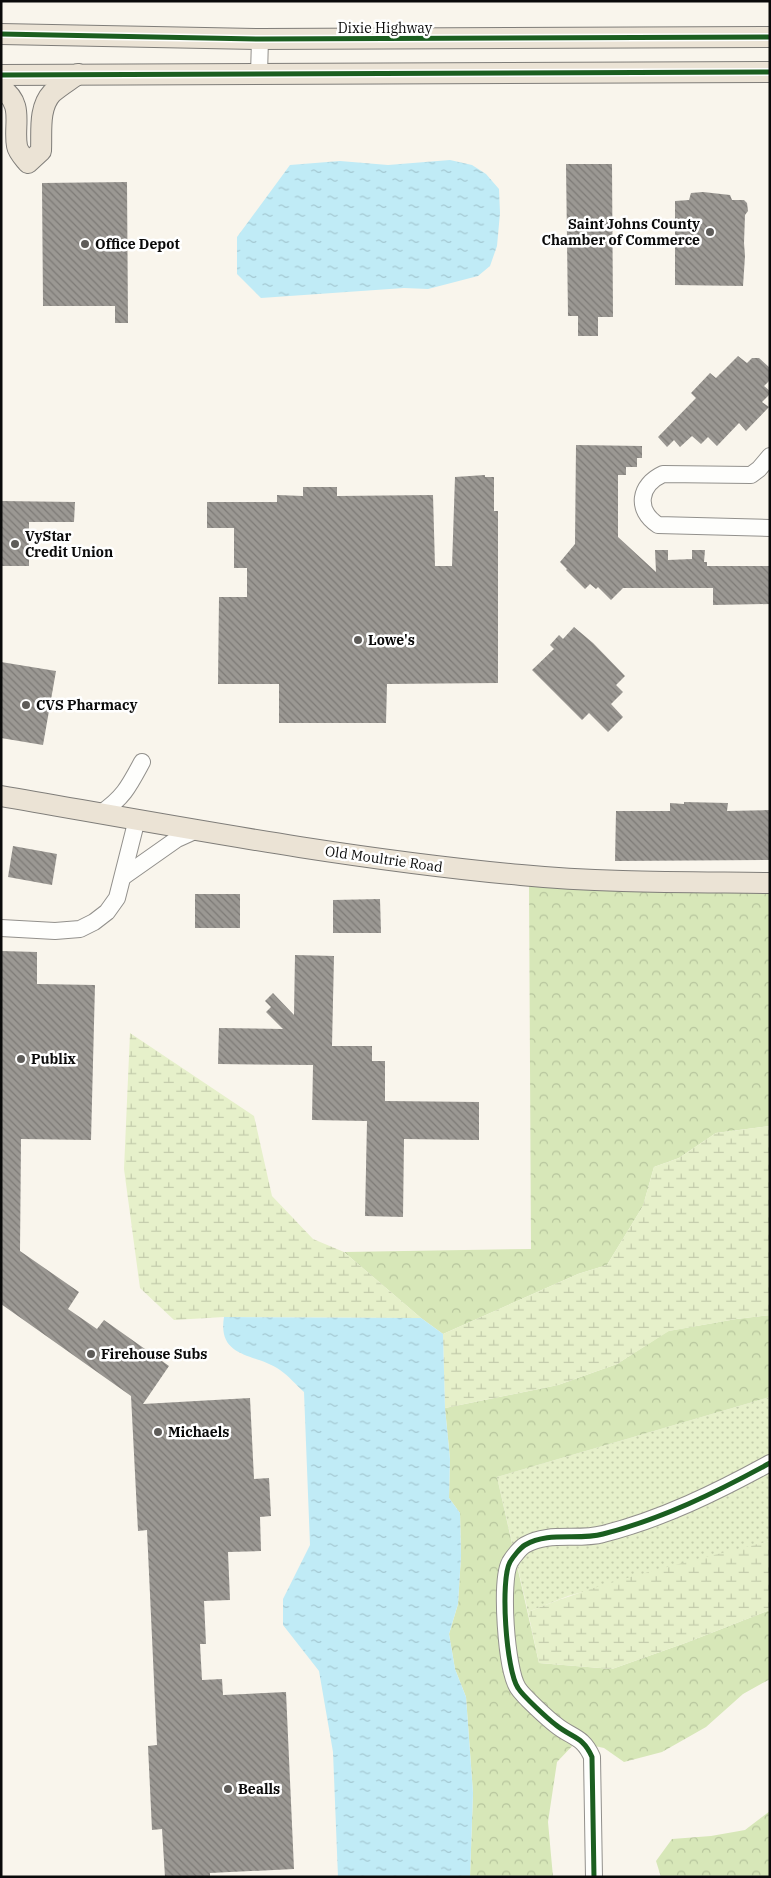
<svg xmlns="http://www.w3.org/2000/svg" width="771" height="1878" viewBox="0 0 771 1878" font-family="'IBM Plex Serif',serif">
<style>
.grass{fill:url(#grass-dots)}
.forest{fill:url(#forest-crowns)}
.wetland{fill:url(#wetland-marsh)}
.water{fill:url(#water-ripples)}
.building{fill:url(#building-back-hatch)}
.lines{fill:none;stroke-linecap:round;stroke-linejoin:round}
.minor-casing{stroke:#92908c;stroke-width:18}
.major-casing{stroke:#7f7d79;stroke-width:22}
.minor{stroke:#fefefc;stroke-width:16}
.major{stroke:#ebe3d5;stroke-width:20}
.cycleway-casing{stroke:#fff;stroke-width:8}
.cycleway{stroke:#1b5e20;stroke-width:5}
.poi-dot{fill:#5e5c59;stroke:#fff;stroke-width:2}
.labels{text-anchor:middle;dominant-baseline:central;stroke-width:5;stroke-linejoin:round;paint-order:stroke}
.street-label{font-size:14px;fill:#0a0a0a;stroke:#fff}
.poi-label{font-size:14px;font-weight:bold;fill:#0a0a0a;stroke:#fff;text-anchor:start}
</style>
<defs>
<pattern id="grass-dots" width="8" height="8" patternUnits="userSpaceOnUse" patternTransform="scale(1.25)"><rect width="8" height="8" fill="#e6f0ca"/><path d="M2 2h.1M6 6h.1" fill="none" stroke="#c4ccac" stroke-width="1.8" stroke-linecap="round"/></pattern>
<pattern id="forest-crowns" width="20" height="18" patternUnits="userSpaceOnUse" patternTransform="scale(1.25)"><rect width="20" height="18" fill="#d7e7b8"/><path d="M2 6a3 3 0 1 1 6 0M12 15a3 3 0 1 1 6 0" fill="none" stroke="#b7c59d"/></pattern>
<pattern id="wetland-marsh" width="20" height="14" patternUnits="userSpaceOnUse" patternTransform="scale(1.25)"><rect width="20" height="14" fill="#e6f0ca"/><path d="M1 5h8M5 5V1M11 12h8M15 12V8" fill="none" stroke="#c4ccac"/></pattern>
<pattern id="water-ripples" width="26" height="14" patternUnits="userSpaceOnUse" patternTransform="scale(1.25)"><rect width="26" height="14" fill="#c0ebf6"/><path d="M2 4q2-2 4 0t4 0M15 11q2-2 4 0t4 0" fill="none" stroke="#a4c8d2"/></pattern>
<pattern id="building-back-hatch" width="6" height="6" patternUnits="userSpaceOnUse" patternTransform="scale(1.25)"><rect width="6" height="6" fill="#9b9893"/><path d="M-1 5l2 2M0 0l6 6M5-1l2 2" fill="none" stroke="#7d7a76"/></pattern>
</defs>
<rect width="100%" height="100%" fill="#f9f5ec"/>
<polygon class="grass" points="770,1397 770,1541 568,1596 528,1612 497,1477"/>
<g class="forest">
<polygon points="529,883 770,890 770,1126 716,1133 679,1158 654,1167 643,1206 607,1265 578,1274 443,1334 421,1318 344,1252 531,1249"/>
<polygon points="770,1315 770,1397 497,1477 539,1663 612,1669 688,1642 770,1610 770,1679 743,1694 706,1727 662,1752 624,1762 604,1748 576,1742 557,1762 548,1822 553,1877 470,1877 473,1793 466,1697 455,1669 449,1634 458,1604 461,1556 460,1513 449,1498 450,1459 445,1408 558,1385 617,1364 668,1331 736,1319"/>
<polygon points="770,1811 770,1877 661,1877 656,1861 672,1839 711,1836 745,1830"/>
</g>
<g class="wetland">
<polygon points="130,1033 254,1116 272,1196 313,1239 344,1252 421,1318 224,1317 174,1320 140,1288 124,1169"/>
<polygon points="770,1126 770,1315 736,1319 669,1331 617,1364 558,1385 445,1408 443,1334 578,1274 607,1265 643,1206 654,1167 679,1158 716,1133"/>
<path d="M770,1541V1610L688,1642L612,1669L539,1663L528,1612C606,1580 688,1562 770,1541Z"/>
</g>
<g class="water">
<polygon points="450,160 472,165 486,174 499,189 500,213 497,246 490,266 478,276 428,289 404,288 261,298 237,274 237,237 290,165 340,161 388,165"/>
<path d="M224,1317L421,1318L443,1334L445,1408L450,1459L449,1498L460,1513L461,1556L458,1604L449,1634L455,1669L466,1697L473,1793L470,1877H338L333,1752L319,1671L283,1625V1599L310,1545L304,1392C296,1385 289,1376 280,1370C256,1353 217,1359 224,1317Z"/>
</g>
<g class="building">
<polygon points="566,164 612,164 613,317 598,317 598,336 578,336 578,316 568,316"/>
<polygon points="127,182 128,323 115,323 115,306 43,306 42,183"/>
<polygon points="703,192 730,195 732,200 744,200 747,203 748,211 745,215 744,243 745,256 743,286 675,285 675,201 689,200 691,193"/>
<polygon points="738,356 747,363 752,358 759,358 770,368 770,380 764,386 770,391 770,394 762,402 769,407 746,431 739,423 717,446 708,437 701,444 692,436 680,447 674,440 667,447 658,437 696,398 691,393 710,373 716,378"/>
<polygon points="576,445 642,446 642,458 637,458 637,467 626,467 626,475 618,475 618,537 656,572 655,550 668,550 668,560 692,559 692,550 705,550 704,562 707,562 707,566 770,566 770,604 713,605 713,588 623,588 611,600 598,587 596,589 590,584 585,589 566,570 567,569 560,562 575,544"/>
<polygon points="485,475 485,477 494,477 494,511 498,511 498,683 387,684 386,723 279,723 279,684 218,684 219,597 247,597 247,568 234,568 234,528 207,528 207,502 277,502 277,495 303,496 303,487 337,487 337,496 433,495 435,566 452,566 455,477"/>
<polygon points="1,501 75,502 74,522 29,522 29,566 1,566"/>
<polygon points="574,627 593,643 625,676 616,685 623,692 611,704 623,717 608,732 589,713 582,720 532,670 554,649 550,645 559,635 563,639"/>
<polygon points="1,662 56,671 43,745 1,738"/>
<polygon points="684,802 728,803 727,811 770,810 770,860 615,861 616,811 670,811 670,803 684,804"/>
<polygon points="13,846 57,854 52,885 8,877"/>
<rect x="195" y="894" width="45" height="34"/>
<polygon points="380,899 381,933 333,933 333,900"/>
<polygon points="1,951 37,952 37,984 95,985 91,1140 21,1139 20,1251 79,1292 68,1309 97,1329 104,1320 169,1366 143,1404 250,1398 254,1479 269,1478 271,1516 260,1517 261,1551 228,1552 230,1600 204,1601 206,1644 200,1644 202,1680 222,1679 223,1695 286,1692 294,1869 210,1873 210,1877 165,1877 162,1829 152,1830 148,1746 157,1745 147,1530 138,1531 131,1396 1,1304"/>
<polygon points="295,955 334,956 332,1046 372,1046 372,1061 385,1061 385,1101 479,1102 479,1140 404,1139 403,1217 365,1216 367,1121 312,1120 313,1065 218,1064 219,1028 283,1029 266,1012 271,1007 265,1001 273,993 294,1015"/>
</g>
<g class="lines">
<defs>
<g id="minor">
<polyline points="259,74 260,39"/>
<path d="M770,456L759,469L751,475L663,474C639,485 635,510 658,525L770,528"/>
<path d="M101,813C124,797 129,786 142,762"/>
<polyline points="123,877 177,839 197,830"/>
<polyline points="1,928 55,931 80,929 94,922 107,912 117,898 137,819"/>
<path d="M594,1877L592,1757C583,1736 572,1738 556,1725C548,1719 523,1696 518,1688C506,1670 500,1580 510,1562C513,1557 520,1548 525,1545C549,1531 578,1541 603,1534C662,1519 717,1492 770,1463"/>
</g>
<g id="major">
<polyline points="1,34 260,39 770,37"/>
<polyline points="1,75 770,72"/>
<path d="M1,88C25,104 13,125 17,146C18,152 24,158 28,163L41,151C42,133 38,108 52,93C60,86 70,80 78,74"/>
<path d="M1,796C174,826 346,859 521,875C603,883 687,882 770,883"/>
</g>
</defs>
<use href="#minor" class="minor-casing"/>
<use href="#major" class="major-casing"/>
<use href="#minor" class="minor"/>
<use href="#major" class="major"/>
<defs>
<g id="cycleway">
<polyline points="1,34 260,39 770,37"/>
<polyline points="1,75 770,72"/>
<path d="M594,1877L592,1757C583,1736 572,1738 556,1725C548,1719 523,1696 518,1688C506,1670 500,1580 510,1562C513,1557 520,1548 525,1545C549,1531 578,1541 603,1534C662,1519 717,1492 770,1463"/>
</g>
</defs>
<use href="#cycleway" class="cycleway-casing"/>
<use href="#cycleway" class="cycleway"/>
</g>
<g class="poi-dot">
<circle cx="710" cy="232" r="5"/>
<circle cx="85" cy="244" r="5"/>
<circle cx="15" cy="544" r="5"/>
<circle cx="358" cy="640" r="5"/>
<circle cx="26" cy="705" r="5"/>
<circle cx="21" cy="1059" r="5"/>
<circle cx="91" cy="1354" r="5"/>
<circle cx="158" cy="1432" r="5"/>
<circle cx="228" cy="1789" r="5"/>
</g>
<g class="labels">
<g class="street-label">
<text x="385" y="28">Dixie Highway</text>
<text transform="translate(384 859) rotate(8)">Old Moultrie Road</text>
</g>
<g class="poi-label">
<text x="700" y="224" text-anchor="end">Saint Johns County<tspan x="700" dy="16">Chamber of Commerce</tspan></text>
<text x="95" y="244">Office Depot</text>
<text x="25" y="536">VyStar<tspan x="25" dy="16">Credit Union</tspan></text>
<text x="368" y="640">Lowe's</text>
<text x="36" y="705">CVS Pharmacy</text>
<text x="31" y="1059">Publix</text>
<text x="101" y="1354">Firehouse Subs</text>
<text x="168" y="1432">Michaels</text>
<text x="238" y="1789">Bealls</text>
</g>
</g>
<rect width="771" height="1878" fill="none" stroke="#0a0a0a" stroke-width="5"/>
</svg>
